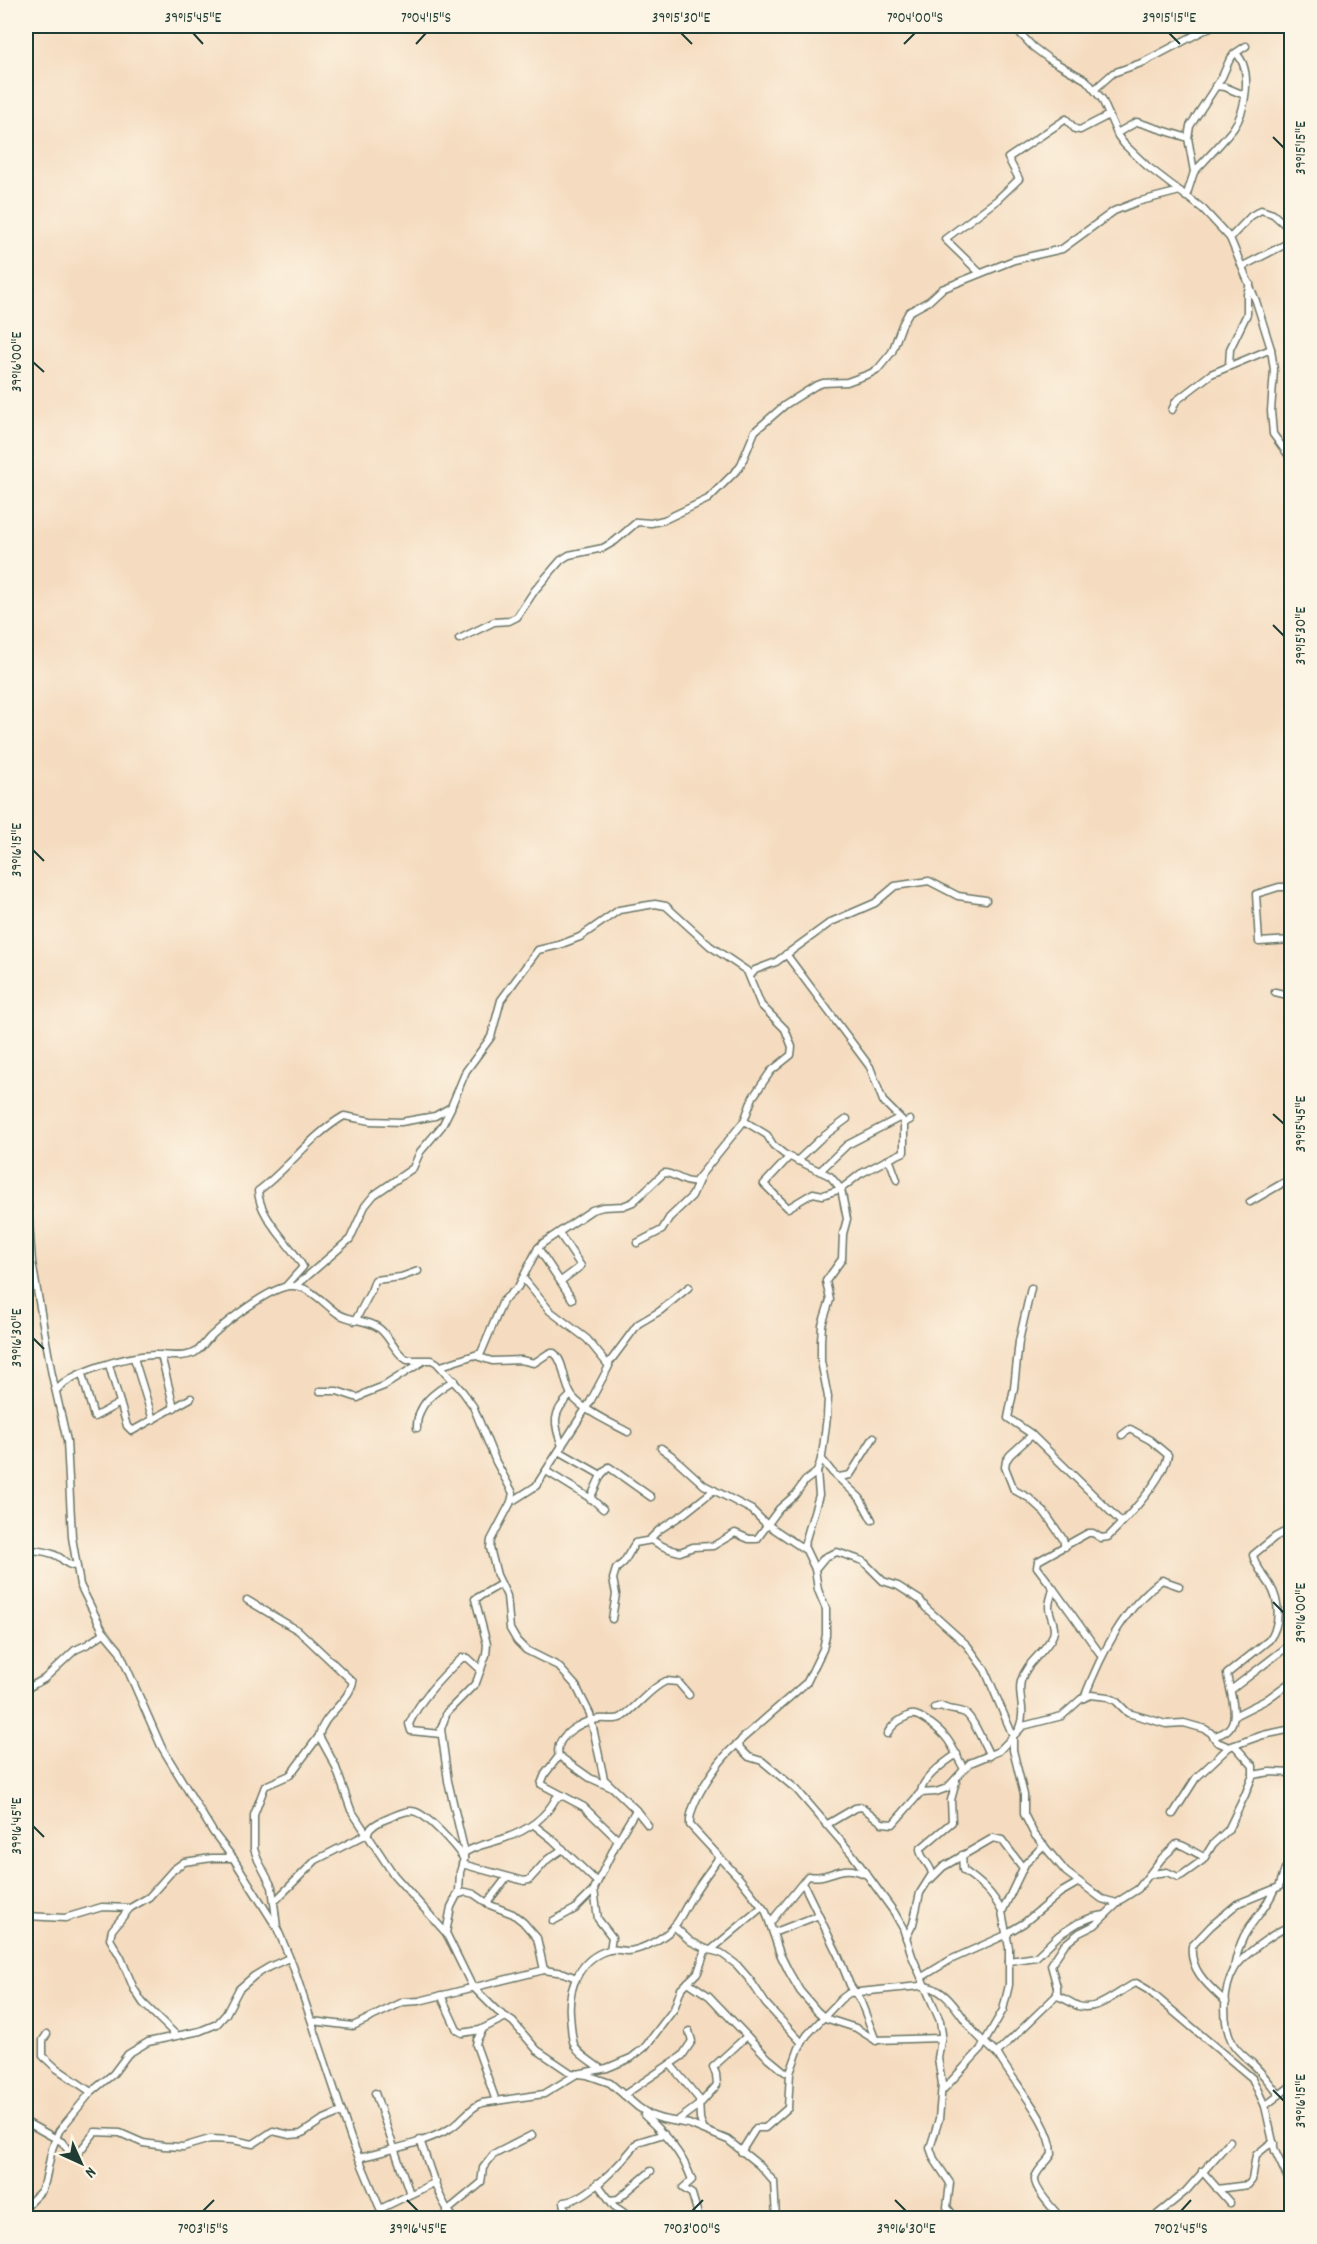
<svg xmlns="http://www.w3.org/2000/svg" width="1317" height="2244" viewBox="0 0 1317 2244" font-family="Dekko,sans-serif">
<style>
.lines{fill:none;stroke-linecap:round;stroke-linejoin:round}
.minor-casing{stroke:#6a7565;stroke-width:9}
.minor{stroke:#fff;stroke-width:6}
.ticks{fill:none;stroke:#1f3d34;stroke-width:2}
.neatline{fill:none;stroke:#1f3d34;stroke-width:2}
.ticks-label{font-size:15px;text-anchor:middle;fill:#1f3d34}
</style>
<rect width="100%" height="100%" fill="#fcf5e5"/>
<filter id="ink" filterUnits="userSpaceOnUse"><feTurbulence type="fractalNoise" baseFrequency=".0167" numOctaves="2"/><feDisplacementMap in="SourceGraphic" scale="12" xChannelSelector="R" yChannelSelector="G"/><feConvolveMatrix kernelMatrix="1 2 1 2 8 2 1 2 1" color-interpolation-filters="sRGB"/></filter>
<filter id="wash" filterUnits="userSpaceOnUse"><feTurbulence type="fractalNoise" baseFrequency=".008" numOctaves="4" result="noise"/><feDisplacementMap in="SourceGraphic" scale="24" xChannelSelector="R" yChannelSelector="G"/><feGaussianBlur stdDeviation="1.35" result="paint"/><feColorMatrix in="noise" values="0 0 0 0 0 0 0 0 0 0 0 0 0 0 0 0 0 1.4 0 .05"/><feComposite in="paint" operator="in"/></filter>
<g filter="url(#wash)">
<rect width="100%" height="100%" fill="#f5dcc0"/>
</g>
<g filter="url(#ink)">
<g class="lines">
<defs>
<g id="minor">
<polyline points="1013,26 1033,47 1049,59 1086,80 1102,99 1118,136 1124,144 1147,166 1203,209 1230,238 1256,301 1271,349 1274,370 1271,411 1273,434 1292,460"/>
<polyline points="1215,86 1225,87 1244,95"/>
<polyline points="1095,89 1113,73 1144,62 1212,26"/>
<polyline points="1117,133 1137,122 1188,138"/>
<path d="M1194,172C1207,158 1221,144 1233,129C1246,111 1253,70 1236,53"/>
<polyline points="1186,197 1194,172 1188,138 1190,126 1222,77 1229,61 1234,54 1246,46"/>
<polyline points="1230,238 1251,216 1261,210 1273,214 1292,231"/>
<polyline points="1243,266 1292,241"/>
<polyline points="979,272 945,239 997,200 1019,179 1008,158 1066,119 1075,129 1080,130 1109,115"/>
<polyline points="1229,365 1230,349 1247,314 1247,294 1250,284"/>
<polyline points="1172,410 1176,401 1211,374 1271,349"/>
<polyline points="459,639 494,622 509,621 517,617 535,590 561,560 569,555 603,548 615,541 637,522 651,523 664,520 708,499 740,467 755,431 785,405 815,386 823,383 847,382 869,374 878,369 892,352 902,325 909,312 929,301 942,289 1014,260 1062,249 1114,211 1137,202 1180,191"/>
<polyline points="1292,887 1279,887 1256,894 1259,942 1292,940"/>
<polyline points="786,954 870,1067 883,1101 904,1122"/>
<polyline points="750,976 755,970 776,962 831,922 875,903 895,886 929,881 958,896 986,900"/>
<polyline points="1275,992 1292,996"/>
<polyline points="744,1121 767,1135 773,1145 784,1154 830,1176 841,1189 847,1219 843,1234 842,1259 826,1281 830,1300 822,1325 821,1341 821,1361 828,1397 827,1417 822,1456 817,1472 819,1495 804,1546 815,1569 818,1590 826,1609 826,1635 823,1649 807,1682 742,1739 739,1743 740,1748 749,1757 762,1761 797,1790 852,1854 894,1912 903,1928 912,1956 940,2021 942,2034 938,2058 942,2084 939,2119 930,2148 934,2159 950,2183 947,2207 951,2212 951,2218"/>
<polyline points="789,1157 764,1184 788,1208 813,1193 823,1195 841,1189 860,1174 885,1161 890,1161 897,1180"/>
<polyline points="887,1160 904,1152 904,1123 910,1120"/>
<polyline points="797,1161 820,1139 847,1119"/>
<polyline points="820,1171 847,1145 899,1118"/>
<polyline points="26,1182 32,1262 52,1375 67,1441 72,1537 80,1585 103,1631 119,1650 161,1746 213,1832 233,1858 277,1928 293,1966 351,2139 384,2218"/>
<polyline points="1250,1202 1283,1183 1292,1183"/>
<polyline points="559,1233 581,1266 561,1281"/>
<polyline points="637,1243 662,1230 669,1218 692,1196 700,1178"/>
<polyline points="538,1248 572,1299"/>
<path d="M286,1286L303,1267C290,1242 260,1220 258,1191C289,1168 310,1136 344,1116L371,1121L401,1122L435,1116L451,1107L466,1071L491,1037L501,1000L538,950L559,945L580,937L619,910L655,904L666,906L710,946L747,971L761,1005L785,1029L792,1047L791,1055L771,1071L753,1097L744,1121L695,1182C684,1184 675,1173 664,1173L633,1202L623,1206L603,1207L592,1210L543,1243L538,1248L518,1287L503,1301L481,1353L441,1366"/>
<polyline points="296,1286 350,1239 365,1206 374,1195 413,1168 420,1152 442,1126 451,1108"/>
<polyline points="1031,1288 1019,1341 1014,1388 1008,1418 1030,1433 1121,1522"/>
<polyline points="355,1321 371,1291 375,1280 401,1277 418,1271"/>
<polyline points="161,1355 174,1408"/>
<path d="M476,1356L492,1361L521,1360L534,1363L549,1353H554C565,1362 563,1383 572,1396C581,1409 613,1424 628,1432"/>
<polyline points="134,1358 153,1420"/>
<polyline points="609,1363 638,1324 660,1311 689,1287"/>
<polyline points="109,1365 127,1426 132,1431 191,1398"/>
<polyline points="82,1374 94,1417 120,1403"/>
<path d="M56,1391C71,1371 128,1356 153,1355C166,1354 181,1359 194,1353C200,1350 205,1342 210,1337C225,1323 271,1286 291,1286C309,1285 324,1304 337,1313C350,1322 369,1319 380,1329C391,1338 394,1352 407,1360H432L437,1363L463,1392L473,1406L496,1462L513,1493L511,1502L491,1540L490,1548L497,1575L507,1596L510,1629L517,1641L526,1650L558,1666L576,1686L590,1714L604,1779L636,1810L648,1825"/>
<polyline points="320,1391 337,1391 358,1398 366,1393 384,1386 422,1362"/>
<path d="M417,1428C416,1404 436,1391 454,1380"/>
<polyline points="1032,1435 1010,1455 1006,1461 1005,1467 1014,1490 1029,1498 1045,1513 1063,1539 1065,1547"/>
<path d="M562,1446C554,1423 551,1413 571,1395"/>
<polyline points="661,1448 672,1456 704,1485 752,1510 765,1523 804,1549"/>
<polyline points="559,1451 601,1475"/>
<polyline points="821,1458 832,1472 860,1498 872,1520"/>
<polyline points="546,1471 593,1500 603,1509"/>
<polyline points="839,1477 850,1475 874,1437"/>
<polyline points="590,1499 601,1475 609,1467 651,1497"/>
<polyline points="511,1502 536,1486 590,1402 609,1366 587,1339 550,1311 523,1278"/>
<polyline points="649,1540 659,1530 685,1513 714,1490"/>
<path d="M26,1550C37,1550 49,1551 59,1557C65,1561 68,1566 76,1566"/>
<polyline points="815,1569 825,1557 837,1552 863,1561 883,1581 898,1586 920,1600 926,1608 967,1645 985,1670 1013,1736 1013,1750 1024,1795 1024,1814 1034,1834 1066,1872 1102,1899 1117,1903"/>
<polyline points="1053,1588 1101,1655"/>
<path d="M247,1600L299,1631L353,1682C348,1703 323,1715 319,1736L335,1765L351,1810L394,1875L446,1933L472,1986L497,2011L513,2022L537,2050L571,2073L587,2075L610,2083L638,2107L650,2115L662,2119L689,2124L728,2140L759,2165L774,2182L776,2218"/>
<path d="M612,1619L616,1594L613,1579L616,1569L624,1562L635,1543L652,1540C659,1545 671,1550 680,1552L693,1547L713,1546L735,1533L749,1539H757L779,1509L795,1495L805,1481L817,1472"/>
<polyline points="26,1689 44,1679 75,1650 88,1644 104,1633"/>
<polyline points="1231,1690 1292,1643"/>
<path d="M1084,1698C1101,1655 1123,1608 1162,1580L1179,1586"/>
<path d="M934,1708L941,1706C949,1711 957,1709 965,1713C973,1717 985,1747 990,1756"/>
<polyline points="1234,1716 1266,1700 1292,1681"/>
<path d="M1019,1728C1027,1710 1017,1696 1021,1681C1026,1662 1046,1652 1053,1635C1057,1625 1049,1616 1049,1607C1049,1601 1052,1595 1053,1588L1037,1567L1038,1561L1088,1533H1093L1101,1538L1108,1537C1127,1518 1163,1481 1168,1455L1150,1440L1130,1429L1122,1435"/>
<path d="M441,1734L411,1731L409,1724C420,1700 442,1676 462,1658H468L481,1670"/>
<path d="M887,1734C891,1726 896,1722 904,1718C915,1711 920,1717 930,1723C951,1738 952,1748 964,1769"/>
<path d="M1213,1736C1247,1730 1230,1696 1227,1674L1269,1640C1281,1624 1280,1602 1270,1585C1264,1575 1255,1566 1253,1555L1275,1537L1292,1528"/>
<path d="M739,1743C721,1756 688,1803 690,1825L740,1879L766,1912L780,1954L789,1972L800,1991L817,2011L825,2018L856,2028L875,2040L941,2038"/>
<polyline points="559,1756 545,1774 541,1784 584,1807 618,1840"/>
<polyline points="1253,1775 1270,1772 1292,1773"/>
<path d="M610,1787L590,1778L559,1756C553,1736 582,1721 599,1719C607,1718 616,1721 622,1717C638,1706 649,1689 666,1681L678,1682L689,1695"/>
<path d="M921,1792C922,1778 945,1762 957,1754"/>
<polyline points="1173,1814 1196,1778 1229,1747"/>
<polyline points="534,1825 553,1840 597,1882"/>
<polyline points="826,1825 855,1808 862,1807 882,1823 893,1824 920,1793 936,1792 947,1788 970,1763 999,1751 1023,1726 1062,1716 1081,1699 1091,1695 1108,1697 1116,1701 1128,1713 1149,1719 1166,1724 1184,1723 1205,1729 1211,1733 1217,1742 1229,1747 1263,1735 1292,1729"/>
<path d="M464,1853C478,1844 490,1844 505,1838C526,1831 545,1819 556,1798L564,1796"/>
<path d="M962,1855L963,1870C980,1882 993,1893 1002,1912"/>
<polyline points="462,1864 524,1881 529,1880 548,1859 563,1849"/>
<polyline points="1151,1874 1167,1872 1178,1877 1182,1875 1203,1860 1213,1844 1228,1830 1245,1795 1253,1775 1253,1766 1235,1746"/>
<polyline points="930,1880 943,1867 993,1838 1002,1840 1023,1868"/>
<polyline points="803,1883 838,1955 850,1985 861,2002 876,2041"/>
<polyline points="457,1895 466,1892 474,1894 490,1905 513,1914 523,1922 537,1938 544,1970"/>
<path d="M275,1901L316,1860L367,1834C371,1825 380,1821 389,1818C396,1815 405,1810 412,1811C426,1812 456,1847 464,1859"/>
<polyline points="487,1903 507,1877"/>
<polyline points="130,1908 112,1930 110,1939 121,1958 134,1989 143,2003 176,2035"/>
<polyline points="26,1916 65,1918 102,1907 130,1908 149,1897 173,1870 184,1862 212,1858 233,1858"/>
<polyline points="553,1921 575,1909 594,1890"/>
<path d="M770,1923L808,1876C833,1880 839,1861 867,1875"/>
<polyline points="674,1926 690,1941 706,1949 721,1953 737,1965 750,1980 766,2004 802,2043"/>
<polyline points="277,1927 272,1887 258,1860 254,1849 254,1815 265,1786 290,1775 319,1736"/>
<polyline points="446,1933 451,1907 459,1891 460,1872 464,1859 464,1849 448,1781 441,1729 447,1712 476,1683 486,1655 487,1644 475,1599 501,1584"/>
<polyline points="773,1933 819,1915"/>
<polyline points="1007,1933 1024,1923 1060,1893 1079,1882"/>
<path d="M906,1938L913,1924L920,1893L932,1874C931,1864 920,1859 920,1849L952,1822L951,1800L956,1782"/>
<polyline points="610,1950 612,1937 598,1919 594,1889 618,1840 636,1810"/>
<polyline points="711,1950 762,1907"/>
<polyline points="1009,1961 1036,1957 1059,1935 1078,1923 1093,1917 1105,1915"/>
<path d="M1234,1968C1236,1957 1239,1946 1244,1936C1253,1919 1267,1908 1274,1890"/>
<polyline points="922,1977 950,1960 1008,1934"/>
<polyline points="688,1982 709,1996 768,2058 785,2072"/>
<polyline points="441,1995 457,2030 462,2033 480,2030 506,2017"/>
<path d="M1057,1995V1987L1051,1965L1064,1945L1079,1933L1095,1925L1122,1899L1138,1889L1162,1858L1177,1844C1186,1845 1195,1854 1205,1857"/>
<path d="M1226,2002C1210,1987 1189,1971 1192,1946L1211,1926L1237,1904L1279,1887L1285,1869L1292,1862"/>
<polyline points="312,2021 353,2026 403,2002 419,2001 544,1970 564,1973 576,1978"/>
<polyline points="483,2029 477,2040 476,2045 496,2101"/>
<polyline points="47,2034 43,2040 43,2056 56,2068 91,2092"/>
<polyline points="670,2064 699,2099 700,2119 703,2128"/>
<path d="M601,2069C571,2047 573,2052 570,2014C568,1987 580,1958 609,1950C615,1948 621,1951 627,1951C638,1951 656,1942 665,1935C678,1926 683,1911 691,1898C699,1884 710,1871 719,1857"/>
<polyline points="942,2091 980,2050 1003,2010 1009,1985 1009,1948 1002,1912 1025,1864 1044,1845"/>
<polyline points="375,2093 410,2194"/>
<path d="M1278,2093C1270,2084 1263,2074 1254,2065C1247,2058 1236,2051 1232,2042C1222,2022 1223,1989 1234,1970C1242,1955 1276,1931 1292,1925"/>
<polyline points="624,2095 682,2056 692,2041 689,2031"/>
<polyline points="1265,2106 1292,2085"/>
<path d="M644,2115C665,2135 682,2152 692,2180L683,2188L692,2194L699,2218"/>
<polyline points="677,2121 700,2104 717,2085 716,2074 713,2067 747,2036"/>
<polyline points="26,2122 62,2142 71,2154 76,2156 95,2132 120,2133 143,2143 164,2146 183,2147 210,2139 233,2140 253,2144 273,2131 290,2135 301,2134 322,2120 341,2112"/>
<path d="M420,2140C430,2166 436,2197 454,2218"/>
<path d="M741,2152L756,2128H765L788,2108L790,2073L799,2048L807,2035L841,1999L849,1993L920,1986C944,1985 957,2010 970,2027C977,2037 988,2045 997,2054"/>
<path d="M359,2158C388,2150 422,2144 449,2129C462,2122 468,2108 482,2103L544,2094L577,2074L607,2068L631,2058L645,2047L674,2009L681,1989L698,1972L706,1949"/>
<polyline points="1202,2171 1230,2203"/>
<polyline points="597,2183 614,2206 632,2218"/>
<polyline points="1217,2189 1248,2185 1252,2180 1256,2155 1267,2146 1274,2143"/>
<polyline points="610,2200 618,2199 651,2171"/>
<polyline points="26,2206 41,2191 45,2182 52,2149 59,2131 91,2092 113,2074 128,2054 148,2042 200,2031 217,2024 226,2014 239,1989 254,1976 269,1967 289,1958"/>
<polyline points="380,2209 436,2182"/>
<polyline points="447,2211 481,2183 483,2168 493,2155 532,2135"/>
<path d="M567,2218L564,2202C588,2200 624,2160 638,2142L664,2134"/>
<path d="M1061,2218C1054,2210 1033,2188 1035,2178C1037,2169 1048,2162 1052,2154C1052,2123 1011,2080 997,2053L1056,1996C1064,1997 1070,2003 1078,2006C1099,2012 1118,1991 1136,1983L1148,1990L1252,2078L1265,2106L1275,2151L1292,2187"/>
<polyline points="1153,2218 1186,2191 1230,2141"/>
</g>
</defs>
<use href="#minor" class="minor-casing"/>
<use href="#minor" class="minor"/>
</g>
</g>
<path class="ticks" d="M193,33L203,44M681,33L692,44M1169,33L1180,44M416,44L426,33M904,44L915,33M1273,137L1284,148M33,362L44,372M1273,625L1284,636M33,850L44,861M1273,1114L1284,1124M33,1338L44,1349M1273,1602L1284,1613M33,1826L44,1837M1273,2090L1284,2101M407,2200L418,2211M895,2200L906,2211M203,2211L214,2200M692,2211L703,2200M1181,2211L1191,2200"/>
<rect width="1317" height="2244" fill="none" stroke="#fcf5e5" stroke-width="66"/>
<g transform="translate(81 2163) rotate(135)" stroke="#fcf5e5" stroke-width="4.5" paint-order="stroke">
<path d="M0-4.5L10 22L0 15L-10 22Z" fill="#1f3d34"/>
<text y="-9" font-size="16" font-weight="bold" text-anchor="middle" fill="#1f3d34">N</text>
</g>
<rect x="33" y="33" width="1251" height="2178" class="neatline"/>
<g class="ticks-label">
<text x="193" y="22">39°15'45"E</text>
<text x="426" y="22">7°04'15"S</text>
<text x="681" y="22">39°15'30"E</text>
<text x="915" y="22">7°04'00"S</text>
<text x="1169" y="22">39°15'15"E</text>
<text transform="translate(1300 148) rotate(-90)" y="5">39°15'15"E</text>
<text transform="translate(16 362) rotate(-90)" y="5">39°16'00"E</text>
<text transform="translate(1300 636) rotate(-90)" y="5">39°15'30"E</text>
<text transform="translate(16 850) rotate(-90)" y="5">39°16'15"E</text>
<text transform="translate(1300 1124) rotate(-90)" y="5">39°15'45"E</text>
<text transform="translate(16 1338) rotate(-90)" y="5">39°16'30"E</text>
<text transform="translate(1300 1613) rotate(-90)" y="5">39°16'00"E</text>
<text transform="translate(16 1826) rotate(-90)" y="5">39°16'45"E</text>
<text transform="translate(1300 2101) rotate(-90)" y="5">39°16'15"E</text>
<text x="203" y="2233">7°03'15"S</text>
<text x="418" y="2233">39°16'45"E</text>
<text x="692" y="2233">7°03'00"S</text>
<text x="906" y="2233">39°16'30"E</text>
<text x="1181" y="2233">7°02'45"S</text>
</g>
</svg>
